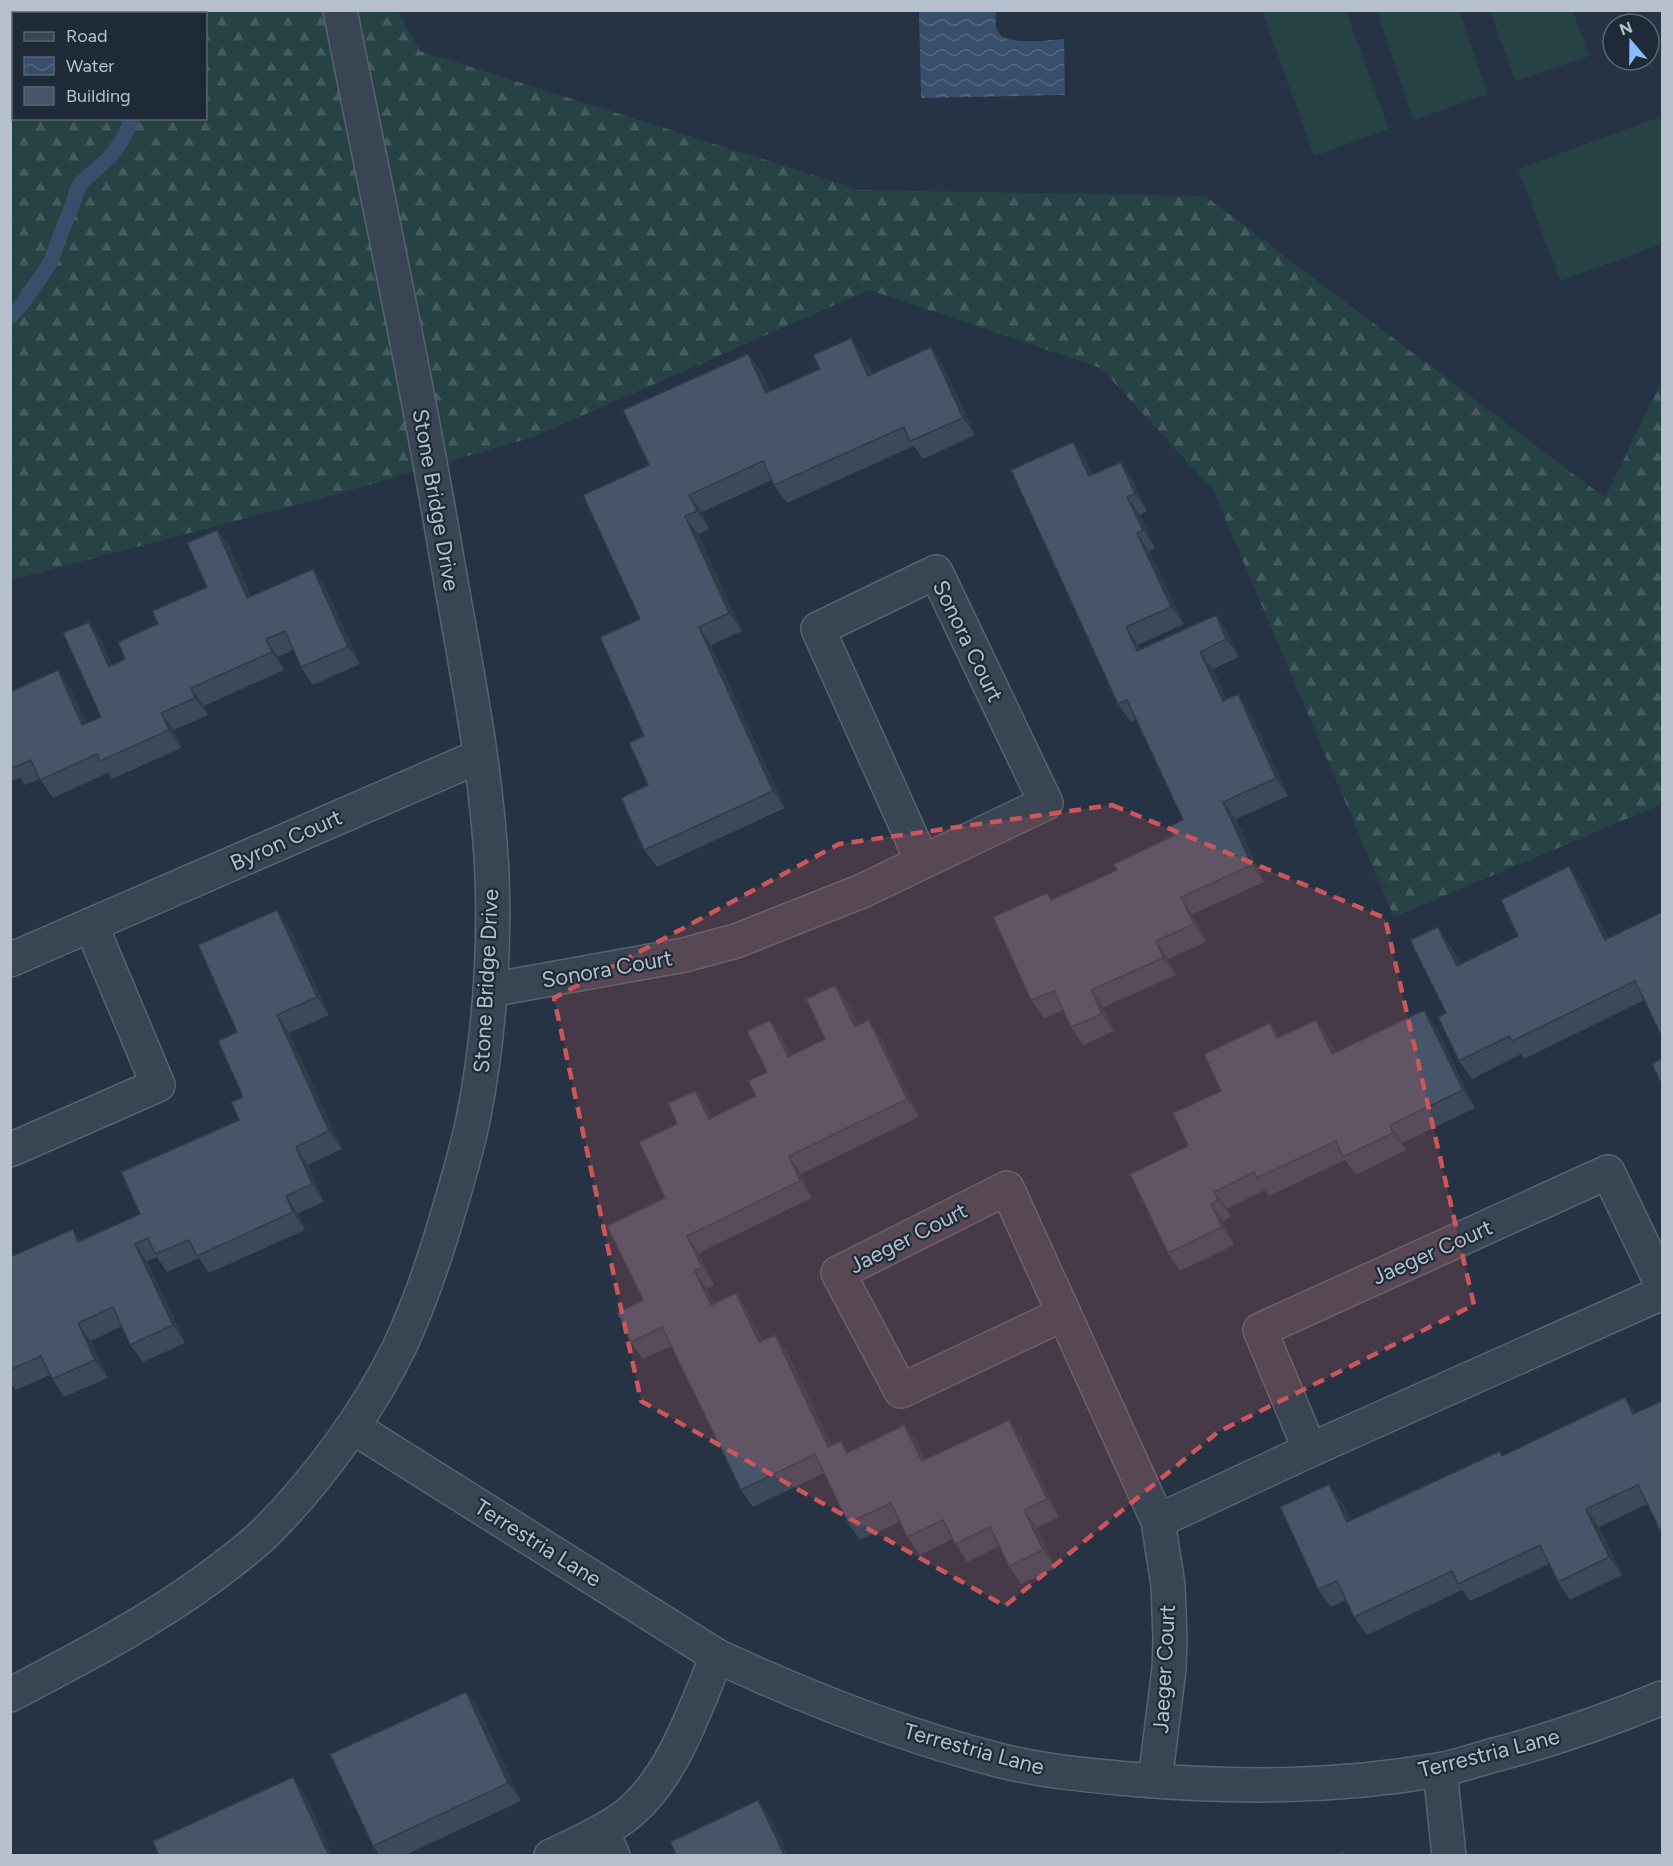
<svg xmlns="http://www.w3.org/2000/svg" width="1673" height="1866" viewBox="0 0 1673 1866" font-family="Figtree,sans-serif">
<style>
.forest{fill:url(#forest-firs);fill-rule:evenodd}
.garden{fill:#274245}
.water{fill:url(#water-waves)}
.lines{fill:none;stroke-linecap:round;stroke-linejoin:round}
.stream{stroke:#384f6c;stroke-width:15}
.minor-casing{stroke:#586370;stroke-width:36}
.tertiary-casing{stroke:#586370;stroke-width:36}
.minor{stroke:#3a4553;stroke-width:33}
.tertiary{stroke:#3a4553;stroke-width:33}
.wall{fill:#3c4959}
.shaded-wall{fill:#313c49}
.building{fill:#465568;stroke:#313c49;stroke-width:1.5}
.marked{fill:#cd565a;fill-opacity:0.2;stroke:#cd565a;stroke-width:4.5;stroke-dasharray:12 8;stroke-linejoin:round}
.labels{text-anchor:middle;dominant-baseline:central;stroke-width:4.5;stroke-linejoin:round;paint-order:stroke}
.street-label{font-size:22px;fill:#b7c0cd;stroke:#1e2a38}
</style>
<defs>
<pattern id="forest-firs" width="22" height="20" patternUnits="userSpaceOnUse" patternTransform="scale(1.5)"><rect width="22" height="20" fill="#274245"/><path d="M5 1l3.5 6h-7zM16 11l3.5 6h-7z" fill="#445c5f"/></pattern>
<pattern id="water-waves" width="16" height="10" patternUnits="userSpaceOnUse" patternTransform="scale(1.5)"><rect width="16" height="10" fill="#384f6c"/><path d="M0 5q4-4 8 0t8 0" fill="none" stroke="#536780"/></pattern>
</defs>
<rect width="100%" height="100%" fill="#253344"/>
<path class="forest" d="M11,11H398L420,51L861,190L1205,196L1605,498L1662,381V804L1394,917L1213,490L1101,368L869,290L533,437L330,496L11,580ZM14,14H206V118H14Z"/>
<g class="garden">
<polygon points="1262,11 1346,11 1389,129 1314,156"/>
<polygon points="1376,11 1459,11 1488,94 1414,120"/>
<polygon points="1490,11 1573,11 1589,56 1515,81"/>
<polygon points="1662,116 1662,244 1560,281 1518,169"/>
</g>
<path class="water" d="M919,11H996C996,16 995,24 997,30C1003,47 1048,40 1064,39L1065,95L921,98Z"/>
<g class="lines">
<g class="stream">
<polyline points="131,14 131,10"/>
<polyline points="10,317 23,303 50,263 80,184 112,155 124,137 132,118"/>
</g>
<defs>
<g id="minor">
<polyline points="10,960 480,756"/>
<polyline points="490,990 684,955 736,941 862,891 1046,803 936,572 818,629 922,861"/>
<polyline points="10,1150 158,1085 91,925"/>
<polyline points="1063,1314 901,1391 838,1273 1007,1188 1158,1521 1168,1585 1170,1638 1169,1669 1155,1781"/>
<path d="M353,1427L717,1656C807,1698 902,1735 998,1760C1041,1771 1086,1775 1130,1779C1234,1788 1334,1788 1438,1770C1456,1767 1473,1761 1490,1756C1549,1741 1606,1721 1662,1698"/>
<polyline points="1310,1450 1260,1330 1608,1172 1662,1285"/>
<polyline points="1158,1521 1310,1450 1662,1293"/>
<polyline points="1440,1770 1449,1856"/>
<polyline points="602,1831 613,1856"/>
<path d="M551,1856C576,1844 602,1833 624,1817C672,1781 695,1709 717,1656"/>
</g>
<path id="tertiary" d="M10,1695C78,1659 145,1625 208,1579C228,1564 249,1549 267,1531C317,1481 369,1410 400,1346C417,1309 431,1270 443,1230C454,1194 465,1158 473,1120C489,1039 495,956 492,874C487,766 464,659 446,553C415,371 376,191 340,10"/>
</defs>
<use href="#minor" class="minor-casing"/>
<use href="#tertiary" class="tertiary-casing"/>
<use href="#minor" class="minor"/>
<use href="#tertiary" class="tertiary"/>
</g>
<g class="wall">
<polygon points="748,354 761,371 770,392 820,369 863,356 872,374 943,365 975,435 923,459 914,446 787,503 774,485 772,480 702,512 709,529 698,534 742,631 711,645 785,808 657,867 644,850 648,785 644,736 640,619 649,465"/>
<polygon points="1073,442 1085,459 1093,475 1121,462 1133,480 1147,511 1140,515 1155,548 1149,551 1184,624 1138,645 1140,650 1216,615 1228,632 1239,657 1213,669 1226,700 1250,712 1288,796 1236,819 1264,882 1193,914 1206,942 1168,959 1176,975 1104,1007 1114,1031 1083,1045 1071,1027 1063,1010 1044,1018 1031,1000 1052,899 1117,870 1173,836 1183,820 1136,719 1131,722 1118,704"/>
<polygon points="217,530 230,547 251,597 313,569 325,587 360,664 313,685 301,667 293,650 278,657 284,670 204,706 208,715 174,730 181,748 112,779 108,773 53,798 40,779 25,785 20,778 10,782 10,689 12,692 70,688 86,723 101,717 89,622 101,640 112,665 125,659 158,624 207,587"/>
<polygon points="1581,884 1608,939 1662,912 1644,1000 1524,1059 1521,1054 1472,1079 1459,1061 1446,1013 1450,945 1460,964 1518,936"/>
<polygon points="289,927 329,1015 289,1033 342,1149 308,1165 324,1202 298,1213 305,1230 209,1273 199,1258 167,1272 157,1257 147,1261 185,1343 143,1362 130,1345 122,1326 91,1341 108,1378 64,1397 50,1375 16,1390 10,1383 10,1257 81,1240 140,1214 239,1120 243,1097 237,1032"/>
<polygon points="835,985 848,1003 858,1025 881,1038 919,1117 801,1174 812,1198 699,1253 714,1285 707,1289 714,1303 736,1293 748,1311 762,1340 787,1352 832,1446 849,1452 904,1425 917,1443 925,1459 1021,1437 1059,1517 1037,1528 1056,1568 1021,1584 1009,1566 999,1546 967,1562 953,1539 920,1555 907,1537 900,1522 860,1540 848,1523 824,1473 753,1507 741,1490 672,1346 643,1359 631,1342 643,1300 665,1198 677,1124 708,1108 712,1118 756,1096 767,1072 770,1020 782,1038 791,1056 825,1039"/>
<polygon points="1424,1010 1436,1027 1475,1108 1402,1143 1406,1150 1356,1175 1345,1160 1269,1196 1265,1190 1227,1209 1231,1217 1223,1221 1234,1245 1180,1271 1168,1253 1188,1146 1221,1091 1270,1023 1280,1037 1328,1037 1336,1052"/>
<polygon points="1662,1401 1662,1534 1647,1504 1599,1527 1622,1575 1570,1600 1558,1582 1549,1564 1470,1601 1462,1590 1367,1635 1354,1617 1346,1600 1331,1607 1318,1589 1342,1502 1351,1521 1503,1455 1636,1413"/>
<polygon points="466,1692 479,1709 521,1801 403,1856 380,1856 373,1846"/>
</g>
<g class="shaded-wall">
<polygon points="851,338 863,356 880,394 868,376"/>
<polygon points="931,347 943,365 975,435 963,418"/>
<polygon points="748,354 761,371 778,411 766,393"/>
<polygon points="1073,442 1085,459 1101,494 1089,476"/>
<polygon points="1121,462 1133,480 1147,511 1135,494"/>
<polygon points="689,495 702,512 709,529 697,511"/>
<polygon points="1127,497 1140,515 1155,548 1143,530"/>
<polygon points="685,516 698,534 742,631 729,613"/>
<polygon points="217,530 230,547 260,616 247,598"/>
<polygon points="1137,533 1149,551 1184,624 1171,607"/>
<polygon points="313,569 325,587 360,664 348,647"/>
<polygon points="1216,615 1228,632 1239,657 1226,639"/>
<polygon points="89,622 101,640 121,685 109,667"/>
<polygon points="699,627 711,645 785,808 773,791"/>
<polygon points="1126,627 1138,645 1149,669 1137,651"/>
<polygon points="266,639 278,657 284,670 272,652"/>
<polygon points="1200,652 1213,669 1235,719 1223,701"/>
<polygon points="58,670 70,688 95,743 82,725"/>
<polygon points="191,688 204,706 208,715 195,698"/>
<polygon points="1238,694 1250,712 1288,796 1276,778"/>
<polygon points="161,713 174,730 181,748 169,730"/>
<polygon points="1223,802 1236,819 1264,882 1252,865"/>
<polygon points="1569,866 1581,884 1618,958 1605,940"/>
<polygon points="1181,897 1193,914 1206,942 1194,924"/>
<polygon points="277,910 289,927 329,1015 317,997"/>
<polygon points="1438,927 1450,945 1469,984 1457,966"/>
<polygon points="1156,941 1168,959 1176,975 1163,958"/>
<polygon points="835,985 848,1003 867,1044 855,1027"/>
<polygon points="1091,990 1104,1007 1114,1031 1102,1014"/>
<polygon points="1424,1010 1436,1027 1475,1108 1463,1090"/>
<polygon points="277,1015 289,1033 342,1149 329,1131"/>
<polygon points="770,1020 782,1038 800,1075 788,1057"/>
<polygon points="869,1020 881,1038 919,1117 907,1099"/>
<polygon points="1316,1020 1328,1037 1345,1071 1332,1054"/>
<polygon points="1270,1023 1282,1040 1277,1038"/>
<polygon points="695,1091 708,1108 721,1137 709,1119"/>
<polygon points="1390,1125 1402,1143 1406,1150 1393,1133"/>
<polygon points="296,1147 308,1165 324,1202 312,1184"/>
<polygon points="789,1156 801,1174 812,1198 800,1181"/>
<polygon points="1214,1192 1227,1209 1231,1217 1218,1199"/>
<polygon points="286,1196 298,1213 305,1230 293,1212"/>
<polygon points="1211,1204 1223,1221 1234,1245 1222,1227"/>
<polygon points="73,1229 85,1247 78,1242"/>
<polygon points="687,1236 699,1253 714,1285 702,1267"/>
<polygon points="135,1244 147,1261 185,1343 173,1325"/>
<polygon points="695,1271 707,1289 723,1322 711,1305"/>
<polygon points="736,1293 748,1311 771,1360 759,1342"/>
<polygon points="78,1323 91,1341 108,1378 95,1360"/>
<polygon points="775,1335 787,1352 841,1465 828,1447"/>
<polygon points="1625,1397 1638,1415 1633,1414"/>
<polygon points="1009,1420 1021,1437 1059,1517 1047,1499"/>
<polygon points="904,1425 917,1443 935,1479 922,1461"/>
<polygon points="1329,1484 1342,1502 1360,1540 1347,1522"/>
<polygon points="1586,1509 1599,1527 1622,1575 1609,1557"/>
<polygon points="1024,1510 1037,1528 1056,1568 1043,1550"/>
<polygon points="466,1692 479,1709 521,1801 508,1783"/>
<polygon points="293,1777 305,1794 333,1856 329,1856"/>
<polygon points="758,1800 771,1818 789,1856 785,1856"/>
</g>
<g class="building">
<polygon points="851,338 868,376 931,347 963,418 910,441 904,427 774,485 763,461 689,495 697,511 685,516 729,613 699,627 773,791 644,850 621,798 648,785 629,743 644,736 600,637 640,619 583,495 649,465 623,410 748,354 766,393 820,369 813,355"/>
<polygon points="1073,442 1089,476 1121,462 1135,494 1127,497 1143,530 1137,533 1171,607 1126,627 1137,651 1216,615 1226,639 1200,652 1223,701 1238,694 1276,778 1223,802 1252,865 1181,897 1194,924 1156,941 1163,958 1091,990 1102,1014 1071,1027 1054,991 1031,1000 993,917 1047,893 1051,900 1117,870 1114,864 1173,836 1168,827 1183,820 1127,700 1118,704 1011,470"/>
<polygon points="217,530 247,598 313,569 348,647 301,667 285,631 266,639 272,652 191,688 195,698 161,713 169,730 100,761 97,754 40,780 31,760 13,768 10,762 10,692 58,670 82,725 101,717 63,633 89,622 109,667 125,659 118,642 158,624 152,611 207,587 187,543"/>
<polygon points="1569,866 1605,940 1662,912 1662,1037 1635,981 1512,1041 1509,1036 1459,1061 1438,1017 1446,1013 1410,940 1438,927 1457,966 1518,936 1501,900"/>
<polygon points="277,910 317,997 277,1015 329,1131 296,1147 312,1184 286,1196 293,1212 197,1256 189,1240 155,1254 148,1238 135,1244 173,1325 130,1345 113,1307 78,1323 95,1360 52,1379 41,1356 10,1370 10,1257 73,1229 78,1242 140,1214 121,1172 239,1120 231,1102 243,1097 218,1041 237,1032 198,945"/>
<polygon points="835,985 855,1027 869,1020 907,1099 789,1156 800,1181 687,1236 702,1267 695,1271 711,1305 736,1293 759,1342 775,1335 828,1447 841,1441 847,1453 904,1425 922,1461 1009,1420 1047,1499 1024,1510 1043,1550 1009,1566 990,1527 955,1544 943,1520 907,1537 891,1503 848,1523 815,1454 741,1490 662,1327 631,1342 617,1313 643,1300 607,1226 665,1198 639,1142 677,1124 668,1103 695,1091 709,1119 756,1096 748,1081 767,1072 747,1031 770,1020 788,1057 825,1039 806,999"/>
<polygon points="1424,1010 1463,1090 1390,1125 1393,1133 1343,1157 1336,1141 1257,1178 1254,1172 1214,1192 1218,1199 1211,1204 1222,1227 1168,1253 1130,1174 1188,1146 1173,1113 1221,1091 1204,1054 1270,1023 1277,1038 1316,1020 1332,1054"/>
<polygon points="1662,1058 1662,1085 1652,1064"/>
<polygon points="1625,1397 1633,1414 1662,1401 1662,1529 1660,1530 1638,1485 1586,1509 1609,1557 1558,1582 1540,1545 1458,1584 1452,1571 1354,1617 1337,1581 1318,1589 1280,1507 1329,1484 1347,1522 1485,1458 1500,1451 1502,1456"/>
<polygon points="466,1692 508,1783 373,1846 330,1754"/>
<polygon points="293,1777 329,1856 159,1856 153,1841"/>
<polygon points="758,1800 785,1856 677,1856 670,1842"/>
<polygon points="1343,1852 1344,1856 1336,1856"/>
</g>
<path class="marked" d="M1112,805L1385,918L1474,1305L1218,1432L1005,1606L641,1401L554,998L839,844Z"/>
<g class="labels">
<g class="street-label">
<text transform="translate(436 500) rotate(80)">Stone Bridge Drive</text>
<text transform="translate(968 641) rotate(64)">Sonora Court</text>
<text transform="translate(286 840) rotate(-24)">Byron Court</text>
<text transform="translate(607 969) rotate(-10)">Sonora Court</text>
<text transform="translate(486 981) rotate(-87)">Stone Bridge Drive</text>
<text transform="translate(908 1238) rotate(-27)">Jaeger Court</text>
<text transform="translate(1432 1252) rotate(-24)">Jaeger Court</text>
<text transform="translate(538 1543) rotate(32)">Terrestria Lane</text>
<text transform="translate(1164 1669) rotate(-87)">Jaeger Court</text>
<text transform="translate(974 1749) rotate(15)">Terrestria Lane</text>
<text transform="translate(1489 1753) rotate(-14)">Terrestria Lane</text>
</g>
</g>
<rect width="1673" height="1866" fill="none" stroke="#b7c0cd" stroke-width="24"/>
<rect x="12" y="12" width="195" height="108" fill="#1e2a38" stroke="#5b6674" stroke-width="1.5"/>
<rect x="24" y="32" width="30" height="9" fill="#3a4553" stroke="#5b6674" stroke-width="1.5"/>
<text x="66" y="42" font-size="18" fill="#b7c0cd">Road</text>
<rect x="24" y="57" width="30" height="18" fill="url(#water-waves)" stroke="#5b6674" stroke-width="1.5"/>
<text x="66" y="72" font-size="18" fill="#b7c0cd">Water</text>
<rect x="24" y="87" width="30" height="18" fill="#465568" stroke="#5b6674" stroke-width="1.5"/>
<text x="66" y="102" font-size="18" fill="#b7c0cd">Building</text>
<g transform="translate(1631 42) rotate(340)"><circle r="28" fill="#1e2a38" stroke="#5b6674" stroke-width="1.5"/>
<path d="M0-4.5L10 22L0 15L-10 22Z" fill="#8bbafe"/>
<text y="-9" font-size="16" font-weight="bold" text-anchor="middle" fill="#b7c0cd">N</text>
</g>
</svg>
